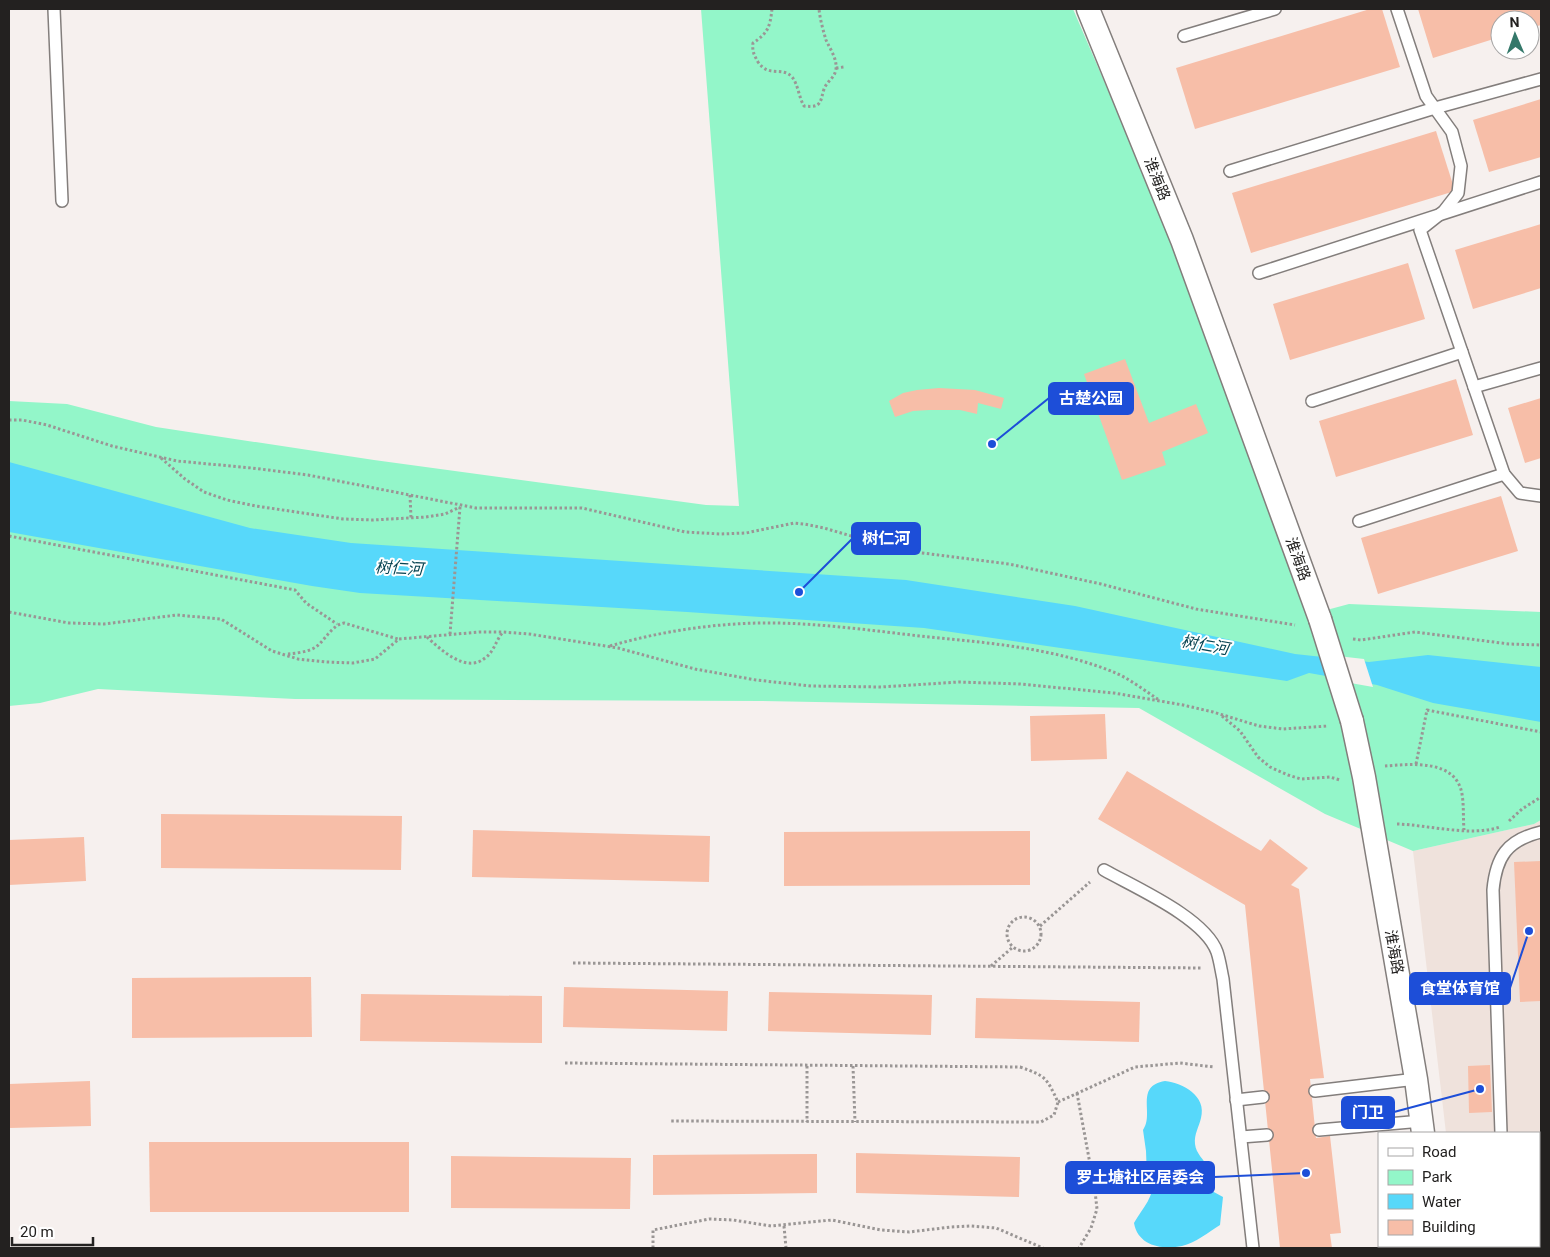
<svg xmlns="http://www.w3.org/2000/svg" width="1550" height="1257" viewBox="0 0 1550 1257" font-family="Roboto,'Noto Sans SC',sans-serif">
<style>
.built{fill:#efe2dc}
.green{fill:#93f6c9}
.water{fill:#57d8fa}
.pier{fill:#f6f0ee}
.building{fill:#f7bea8}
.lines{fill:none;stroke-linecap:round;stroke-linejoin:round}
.lane-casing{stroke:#837e7c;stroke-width:14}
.street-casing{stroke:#837e7c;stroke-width:25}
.path{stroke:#9a9695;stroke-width:3;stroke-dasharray:2.5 2.5;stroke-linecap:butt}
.lane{stroke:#fff;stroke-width:11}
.street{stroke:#fff;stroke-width:22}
.street-bridge-casing{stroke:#837e7c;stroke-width:25;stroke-linecap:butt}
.street-bridge{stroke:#fff;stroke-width:22}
.labels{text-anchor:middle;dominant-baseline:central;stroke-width:4;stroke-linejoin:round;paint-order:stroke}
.street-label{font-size:15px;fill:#232120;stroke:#fff}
.water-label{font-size:16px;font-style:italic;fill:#074351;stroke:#fff}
.leader{fill:none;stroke:#1d4ed8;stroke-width:2}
.callout-dot{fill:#1d4ed8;stroke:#fff;stroke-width:2}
.callout{fill:#1d4ed8;stroke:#1d4ed8;stroke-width:2}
.callout-label{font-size:16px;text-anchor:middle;font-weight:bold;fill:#fff}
</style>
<rect width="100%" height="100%" fill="#f6f0ee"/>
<polygon class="built" points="1541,820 1541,1248 1459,1248 1458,1246 1539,1246 1539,1133 1446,1133 1413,851 1534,824"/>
<polygon class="green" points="701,9 1073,9 1188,276 1308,615 1349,604 1541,612 1541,820 1534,824 1413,851 1325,814 1139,708 761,701 295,699 98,689 40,703 9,706 9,401 67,404 156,427 374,460 706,505 739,506"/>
<g class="water">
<polygon points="9,462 250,528 351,543 906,580 1075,606 1295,654 1369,662 1428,655 1541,667 1541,722 1433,703 1377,685 1309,673 1287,681 924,628 687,612 360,593 312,586 9,532"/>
<path d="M1165,1081C1183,1083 1207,1096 1201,1118C1199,1127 1194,1134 1195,1144C1196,1154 1204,1159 1208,1168C1211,1174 1211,1184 1212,1191L1223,1197L1220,1225C1209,1232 1195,1243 1182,1246C1162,1250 1138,1246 1134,1223C1144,1206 1154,1198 1153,1178H1147L1146,1151L1143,1130C1155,1114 1134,1086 1165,1081Z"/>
</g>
<polygon class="pier" points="1320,654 1364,659 1373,687 1328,679"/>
<g class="building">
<polygon points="1370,9 1382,9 1400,67 1195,129 1176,68"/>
<polygon points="1418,9 1541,9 1541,25 1530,28 1530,20 1500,20 1500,37 1433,58"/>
<polygon points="1541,99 1541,157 1489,172 1473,120"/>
<polygon points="1436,131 1455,191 1251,253 1232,193"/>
<polygon points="1541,224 1541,288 1473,309 1455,250"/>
<polygon points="1408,263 1425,319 1290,360 1273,304"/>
<polygon points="1125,359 1149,423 1196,404 1208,433 1162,452 1166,465 1122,480 1084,374"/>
<polygon points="1456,379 1473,435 1336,477 1319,421"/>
<polygon points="939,388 975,390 1004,398 1001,409 978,403 977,414 960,410 929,410 913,411 895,417 889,401 903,393 917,390"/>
<polygon points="1541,398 1541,458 1525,463 1508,408"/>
<polygon points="1501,496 1518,551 1378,594 1361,538"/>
<polygon points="1105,714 1107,759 1031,761 1030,716"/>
<polygon points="1127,771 1261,851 1270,839 1308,868 1291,885 1299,889 1324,1078 1310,1079 1316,1138 1330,1136 1341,1233 1330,1234 1332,1248 1280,1248 1245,905 1098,819"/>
<polygon points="161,814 402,816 401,870 161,868"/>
<polygon points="473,830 710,836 709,882 472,877"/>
<polygon points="1030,831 1030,885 784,886 784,832"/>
<polygon points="84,837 86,881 9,885 9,840"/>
<polygon points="1541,861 1541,1001 1520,1002 1514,862"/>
<polygon points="311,977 312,1037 132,1038 132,978"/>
<polygon points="564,987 728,991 727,1031 563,1027"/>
<polygon points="769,992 932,995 931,1035 768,1031"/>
<polygon points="361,994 542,996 542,1043 360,1041"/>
<polygon points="976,998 1140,1002 1139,1042 975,1038"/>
<polygon points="1490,1065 1492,1112 1469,1113 1468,1066"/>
<polygon points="90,1081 91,1126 9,1128 9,1084"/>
<polygon points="149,1142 409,1142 409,1212 150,1212"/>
<polygon points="856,1153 1020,1157 1019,1197 856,1193"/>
<polygon points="817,1154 817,1193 653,1195 653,1155"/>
<polygon points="451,1156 631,1158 630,1209 451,1208"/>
</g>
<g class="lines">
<defs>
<g id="lane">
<polyline points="54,9 62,201"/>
<polyline points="1397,9 1426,96 1452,132 1461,166 1458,193 1444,211 1420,230 1504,474 1520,493 1541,496"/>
<polyline points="1184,36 1275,9"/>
<polyline points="1230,171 1435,108 1541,79"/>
<polyline points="1259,273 1541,182"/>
<polyline points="1474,387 1541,368"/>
<polyline points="1312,401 1462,352"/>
<polyline points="1359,521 1504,474"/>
<path d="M1104,870C1136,888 1205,918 1217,952C1220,961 1221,970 1223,979L1253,1248"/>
<polyline points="1315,1091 1416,1079"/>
<polyline points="1236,1100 1263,1097"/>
<polyline points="1319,1130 1422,1121"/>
<path d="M1501,1133L1493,890C1496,857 1507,840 1541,832"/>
<polyline points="1241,1137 1267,1135"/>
<polyline points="1505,1246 1505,1248"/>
</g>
<g id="street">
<polyline points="1088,9 1182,240 1320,619"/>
<polyline points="1352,721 1364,777 1416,1079 1423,1133"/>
<polyline points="1435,1246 1436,1248"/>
</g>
</defs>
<use href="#lane" class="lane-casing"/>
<use href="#street" class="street-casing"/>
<g class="path">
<path d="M772,9C770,27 768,33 753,43C752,51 754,55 758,62C769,78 782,66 792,77C798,84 799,98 804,106C822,108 820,102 824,89C827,81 835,78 836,69C837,58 830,49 826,40C823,30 820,19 819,9"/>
<polyline points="836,68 844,67"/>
<polyline points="9,420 22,420 47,425 112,446 177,461 252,468 308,475 476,508 582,508 685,532 721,534 746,533 794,523 804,524 824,528 899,550 1009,564 1101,584 1196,609 1295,625"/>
<polyline points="161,458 185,479 204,492 227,500 256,506 343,519 373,520 426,517 445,514 460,507"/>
<polyline points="410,495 411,518"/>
<polyline points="9,536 295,590 306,603 337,624"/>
<polyline points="9,612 69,623 104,624 177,615 221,619 272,651 298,659 326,662 353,663 375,659 399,639 480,632 503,632 529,634 618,648 695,669 756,680 811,686 881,687 959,682 1020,684 1114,693 1183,705 1213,712 1259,726 1283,729 1328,726"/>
<polyline points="450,634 460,507"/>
<path d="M427,637C440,649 466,674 485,658C494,652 496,640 503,632"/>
<polyline points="1353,639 1361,640 1415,632 1509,644 1541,645"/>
<path d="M610,646C658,632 709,624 759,623C815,622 874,631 929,637C991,643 1052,648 1111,671C1127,677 1144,690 1159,700"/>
<path d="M288,654C297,653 308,652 316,647C326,639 332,625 344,623L398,639"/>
<polyline points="1222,716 1240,731 1258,757 1270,767 1288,775 1301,779 1330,777 1340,780"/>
<polyline points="1416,764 1427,710 1541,732"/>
<path d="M1385,766C1412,764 1456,759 1462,794C1464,806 1463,818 1464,830"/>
<polyline points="1509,821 1522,809 1541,797"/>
<path d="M1397,824C1429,825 1470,837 1500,827"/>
<circle cx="1024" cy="934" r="17"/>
<polyline points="1040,926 1090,882"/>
<polyline points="573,963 1202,968"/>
<polyline points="991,966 1013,947"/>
<path d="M565,1063L1020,1067C1046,1076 1046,1077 1058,1102L1054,1115L1041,1122L669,1121"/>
<polyline points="807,1066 807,1122"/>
<polyline points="853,1066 855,1122"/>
<polyline points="1077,1093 1095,1191 1097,1209 1091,1228 1079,1248"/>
<polyline points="1058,1102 1135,1067 1180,1063 1214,1067"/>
<polyline points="784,1226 786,1248"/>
<polyline points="1473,1246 1473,1248"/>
<polyline points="653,1248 653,1230 709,1219 733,1220 771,1226 832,1220 881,1230 909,1232 951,1227 971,1226 996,1228 1043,1248"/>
</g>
<use href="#lane" class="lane"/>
<use href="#street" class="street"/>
<defs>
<polyline id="street-bridge" points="1320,619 1352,721"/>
</defs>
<use href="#street-bridge" class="street-bridge-casing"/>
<use href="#street-bridge" class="street-bridge"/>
</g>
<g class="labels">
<g class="street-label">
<text transform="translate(1157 179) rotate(68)">淮海路</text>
<text transform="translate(1298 559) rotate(70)">淮海路</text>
<text transform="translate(1394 952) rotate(80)">淮海路</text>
</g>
<g class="water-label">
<text transform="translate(399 568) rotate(3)">树仁河</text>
<text transform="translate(1205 645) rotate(10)">树仁河</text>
</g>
</g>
<path class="leader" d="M992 444L1049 398M799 592L852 539M1529 931L1510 988M1480 1089L1394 1112M1306 1173L1214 1177"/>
<g class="callout-dot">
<circle cx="992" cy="444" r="5"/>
<circle cx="799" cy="592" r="5"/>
<circle cx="1529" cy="931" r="5"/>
<circle cx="1480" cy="1089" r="5"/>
<circle cx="1306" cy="1173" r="5"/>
</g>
<g class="callout">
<rect x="1049" y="383" width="84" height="31" rx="5"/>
<rect x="852" y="523" width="68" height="31" rx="5"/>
<rect x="1410" y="973" width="100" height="31" rx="5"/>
<rect x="1342" y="1097" width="52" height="31" rx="5"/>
<rect x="1066" y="1162" width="148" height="31" rx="5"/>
</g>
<g class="callout-label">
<text x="1091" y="404">古楚公园</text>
<text x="886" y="544">树仁河</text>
<text x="1460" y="994">食堂体育馆</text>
<text x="1368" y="1118">门卫</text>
<text x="1140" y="1183">罗土塘社区居委会</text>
</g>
<rect width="1550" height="1257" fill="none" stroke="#232120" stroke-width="20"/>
<rect x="1378" y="1132" width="162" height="115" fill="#ffffff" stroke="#a7a6a6"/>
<rect x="1388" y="1148" width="25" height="8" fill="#ffffff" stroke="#a7a6a6"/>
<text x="1422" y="1157" font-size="15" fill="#232120">Road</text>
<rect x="1388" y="1170" width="25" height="15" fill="#93f6c9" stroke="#a7a6a6"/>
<text x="1422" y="1182" font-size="15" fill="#232120">Park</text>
<rect x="1388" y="1194" width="25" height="15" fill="#57d8fa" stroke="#a7a6a6"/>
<text x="1422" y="1207" font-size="15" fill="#232120">Water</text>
<rect x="1388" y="1220" width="25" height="15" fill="#f7bea8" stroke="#a7a6a6"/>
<text x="1422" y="1232" font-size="15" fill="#232120">Building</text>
<g transform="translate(1515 35) rotate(358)"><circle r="24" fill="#ffffff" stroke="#a7a6a6"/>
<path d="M0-4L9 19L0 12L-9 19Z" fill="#34786a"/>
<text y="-8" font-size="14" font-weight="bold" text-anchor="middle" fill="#232120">N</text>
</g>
<path d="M12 1237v8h81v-8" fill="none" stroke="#232120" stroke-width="2.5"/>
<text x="20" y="1237" font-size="15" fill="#232120" stroke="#ffffff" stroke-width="4" paint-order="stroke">20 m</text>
</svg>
